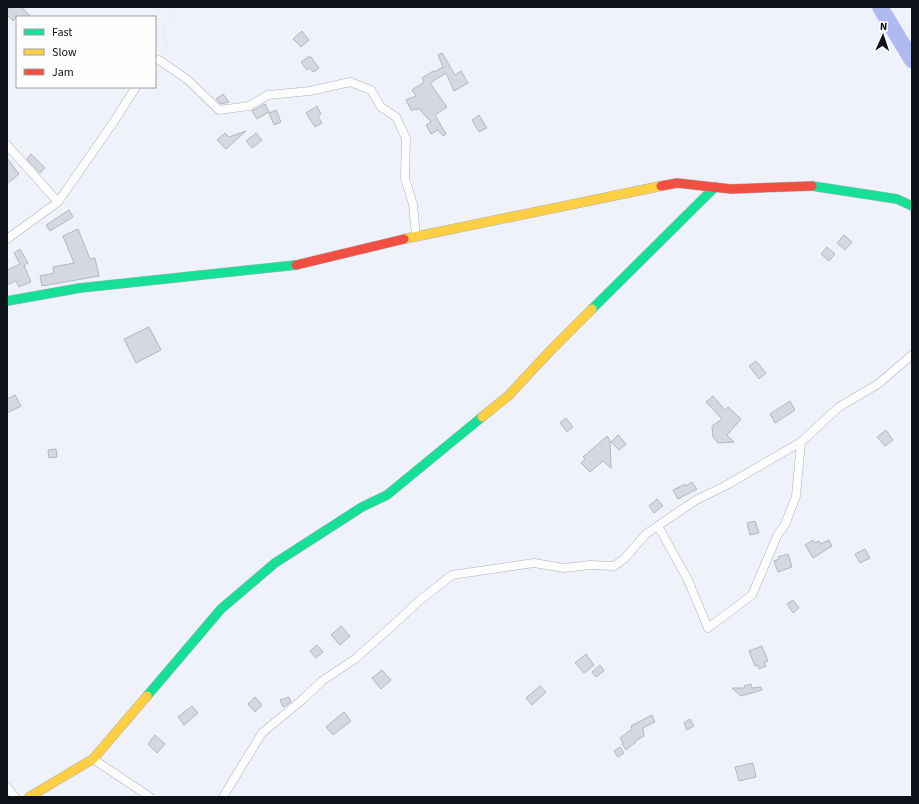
<svg xmlns="http://www.w3.org/2000/svg" width="919" height="804" viewBox="0 0 919 804" font-family="'Source Sans 3',sans-serif">
<style>
.lines{fill:none;stroke-linecap:round;stroke-linejoin:round}
.river{stroke:#afbbf0;stroke-width:16}
.building{fill:#d5d8e0;stroke:#b5b7bf}
.street-casing{stroke:#aeb1b9;stroke-width:9}
.fast-casing{stroke:#aeb1b9;stroke-width:10}
.slow-casing{stroke:#aeb1b9;stroke-width:10}
.jam-casing{stroke:#aeb1b9;stroke-width:10}
.path{stroke:#dfdfe2;stroke-width:1.5;stroke-dasharray:1 3;stroke-linecap:butt}
.street{stroke:#fdfdfe;stroke-width:8}
.fast{stroke:#16e098;stroke-width:9}
.slow{stroke:#ffcf43;stroke-width:9}
.jam{stroke:#f24e42;stroke-width:9}
</style>
<rect width="100%" height="100%" fill="#eff2fa"/>
<g class="lines">
<polyline class="river" points="880,7 912,60"/>
</g>
<g class="building">
<polygon points="11,7 22,7 31,17 16,17 13,21 7,15 7,11"/>
<polygon points="302,31 309,40 301,47 293,39"/>
<polygon points="442,53 455,75 461,71 468,83 454,91 446,73 430,83 447,107 435,115 446,134 443,136 438,130 431,134 426,125 431,122 419,109 411,110 406,100 416,96 412,90 424,82 422,78 433,71 434,72 443,67 438,55"/>
<polygon points="308,57 311,57 319,68 313,72 310,68 307,70 301,62"/>
<polygon points="223,94 229,102 221,104 216,99"/>
<polygon points="265,104 269,112 257,119 252,111"/>
<polygon points="317,106 321,114 318,116 322,123 315,127 306,113"/>
<polygon points="276,110 281,122 274,125 269,113"/>
<polygon points="479,115 487,128 479,132 472,120"/>
<polygon points="246,131 226,149 217,140 225,133 229,137"/>
<polygon points="256,133 262,140 252,148 246,141"/>
<polygon points="31,154 45,168 40,173 27,159"/>
<polygon points="7,158 19,174 7,184"/>
<polygon points="69,210 73,217 50,231 46,225"/>
<polygon points="78,229 90,259 95,258 99,276 42,286 40,276 54,273 53,267 74,263 63,236"/>
<polygon points="844,235 852,242 845,250 837,243"/>
<polygon points="827,247 835,254 829,261 821,254"/>
<polygon points="20,249 28,263 24,265 31,282 19,287 16,281 7,285 7,270 20,264 14,253"/>
<polygon points="149,327 161,350 136,363 124,339"/>
<polygon points="756,361 766,373 759,379 749,366"/>
<polygon points="15,395 21,406 7,413 7,399"/>
<polygon points="713,396 725,410 728,407 741,419 727,435 734,442 718,443 713,437 712,426 722,419 706,402"/>
<polygon points="790,401 795,410 775,423 770,414"/>
<polygon points="566,418 573,427 567,432 560,423"/>
<polygon points="886,430 893,440 885,446 877,437"/>
<polygon points="618,435 626,444 619,450 611,442"/>
<polygon points="607,436 610,440 611,468 603,461 590,472 581,463 585,459 583,457"/>
<polygon points="56,449 57,457 49,458 48,450"/>
<polygon points="692,482 697,489 678,499 673,490 685,484 686,486"/>
<polygon points="657,499 663,506 654,513 649,506"/>
<polygon points="755,521 759,533 750,535 747,523"/>
<polygon points="813,540 815,543 819,541 821,544 829,540 832,546 813,558 805,545"/>
<polygon points="865,549 870,558 860,563 855,554"/>
<polygon points="788,554 792,567 778,572 774,561 779,559 778,557"/>
<polygon points="793,600 799,608 793,613 787,604"/>
<polygon points="341,626 350,636 340,645 331,635"/>
<polygon points="317,645 323,652 316,658 310,651"/>
<polygon points="762,646 768,661 764,663 766,666 759,669 758,665 755,666 749,651"/>
<polygon points="586,654 594,665 584,673 575,663"/>
<polygon points="600,665 604,671 596,677 592,672"/>
<polygon points="382,670 391,680 381,689 372,678"/>
<polygon points="751,684 752,688 761,687 762,690 741,696 732,688 745,688 744,686"/>
<polygon points="540,686 546,692 532,705 526,698"/>
<polygon points="255,697 262,705 255,712 248,704"/>
<polygon points="289,697 291,702 283,707 280,700"/>
<polygon points="192,706 198,713 184,725 178,717"/>
<polygon points="344,712 351,721 333,735 326,727"/>
<polygon points="652,715 655,722 643,728 644,736 635,741 636,742 626,750 622,744 623,743 620,738 632,729 631,726"/>
<polygon points="690,719 694,726 687,730 684,723"/>
<polygon points="155,735 165,744 157,753 148,744"/>
<polygon points="620,747 624,753 618,757 614,751"/>
<polygon points="753,763 756,777 739,781 735,767"/>
</g>
<g class="lines">
<defs>
<g id="street">
<polyline points="159,60 188,80 219,110 249,106 268,95 310,91 350,82 371,90 381,107 396,117 406,138 405,179 413,204 416,236"/>
<polyline points="7,145 58,202 113,123 136,87"/>
<polyline points="7,239 58,202"/>
<polyline points="658,526 688,580 708,628 752,595 778,534 785,525 796,496 801,442"/>
<polyline points="93,759 150,797"/>
<polyline points="7,787 15,797"/>
<polyline points="223,797 262,733 302,700 322,681 355,659 391,627 419,601 452,575 534,563 564,568 590,565 614,566 624,559 646,534 696,500 725,486 801,442 839,407 878,384 912,355"/>
</g>
<g id="fast">
<polyline points="812,186 897,199 912,206"/>
<polyline points="7,301 80,288 296,265"/>
<polyline points="592,309 715,187"/>
<polyline points="147,696 221,609 275,563 362,507 387,495 482,417"/>
</g>
<g id="slow">
<polyline points="404,239 661,186"/>
<polyline points="482,417 508,396 550,351 592,309"/>
<polyline points="29,797 93,759 147,696"/>
</g>
<g id="jam">
<polyline points="661,186 677,183 731,189 812,186"/>
<polyline points="296,265 404,239"/>
</g>
</defs>
<use href="#street" class="street-casing"/>
<use href="#fast" class="fast-casing"/>
<use href="#slow" class="slow-casing"/>
<use href="#jam" class="jam-casing"/>
<polyline class="path" points="162,52 166,46 164,28 176,7"/>
<use href="#street" class="street"/>
<use href="#fast" class="fast"/>
<use href="#slow" class="slow"/>
<use href="#jam" class="jam"/>
</g>
<rect width="919" height="804" fill="none" stroke="#0f1119" stroke-width="16"/>
<rect x="16" y="16" width="140" height="72" fill="#fdfdfd" stroke="#9e9fa2"/>
<rect x="24" y="29" width="20" height="6" fill="#16e098" stroke="#9e9fa2"/>
<text x="52" y="36" font-size="12" fill="#0f1119">Fast</text>
<rect x="24" y="49" width="20" height="6" fill="#ffcf43" stroke="#9e9fa2"/>
<text x="52" y="56" font-size="12" fill="#0f1119">Slow</text>
<rect x="24" y="69" width="20" height="6" fill="#f24e42" stroke="#9e9fa2"/>
<text x="52" y="76" font-size="12" fill="#0f1119">Jam</text>
<g transform="translate(883 36) rotate(3)" stroke="#fdfdfd" stroke-width="3" paint-order="stroke">
<path d="M0-3L7 15L0 10L-7 15Z" fill="#0f1119"/>
<text y="-6" font-size="11" font-weight="bold" text-anchor="middle" fill="#0f1119">N</text>
</g>
</svg>
